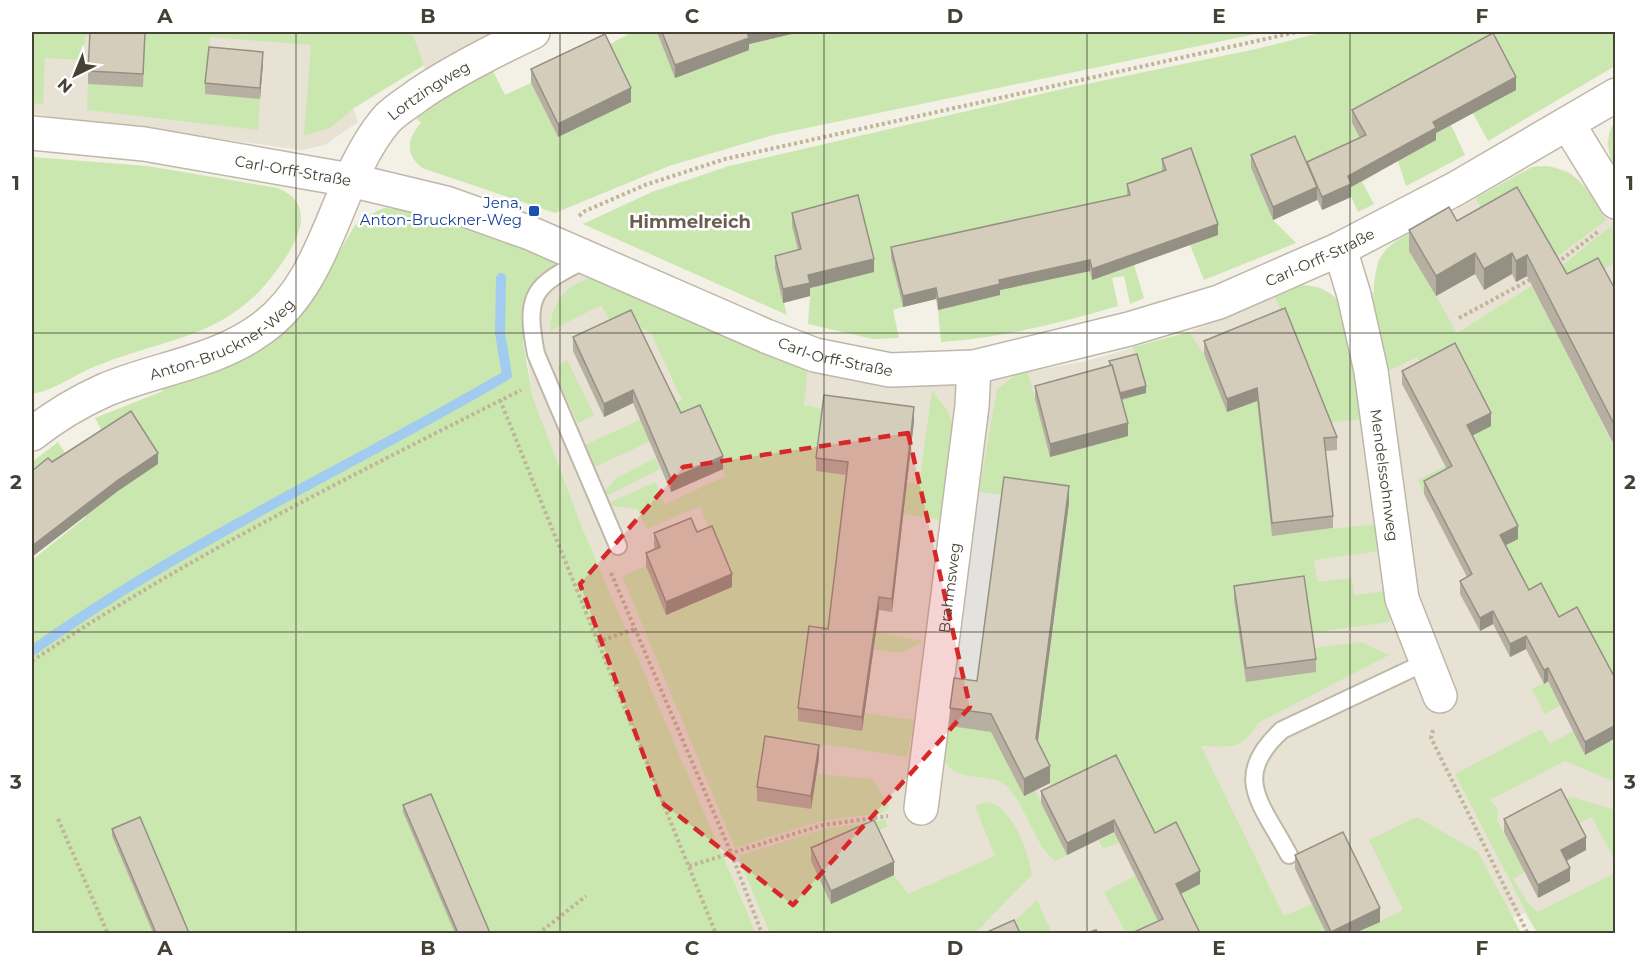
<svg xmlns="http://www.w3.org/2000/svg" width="1647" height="965" viewBox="0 0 1647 965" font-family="Montserrat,sans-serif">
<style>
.residential{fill:#e7e2d4}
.green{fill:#cae7af}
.parking{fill:#e4e2de}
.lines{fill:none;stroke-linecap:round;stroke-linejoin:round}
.stream{stroke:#a2cbf0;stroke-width:10}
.lane-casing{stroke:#bfb8a9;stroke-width:20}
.street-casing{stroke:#bfb8a9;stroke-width:36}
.path{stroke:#c0b59a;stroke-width:4;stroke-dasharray:3 3;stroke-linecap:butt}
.lane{stroke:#fff;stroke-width:16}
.street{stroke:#fff;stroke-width:33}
.wall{fill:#b7b0a2}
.shaded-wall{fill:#959084}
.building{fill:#d5cdbc;stroke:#959084;stroke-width:1.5}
.marked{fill:#d62828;fill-opacity:0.2;stroke:#d62828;stroke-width:4.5;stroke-dasharray:12 8;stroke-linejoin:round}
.grid{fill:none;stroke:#464135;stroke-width:1.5;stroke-opacity:0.55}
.transit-dot{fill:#1a4fb4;stroke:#fff;stroke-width:2}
.labels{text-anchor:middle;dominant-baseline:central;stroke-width:5;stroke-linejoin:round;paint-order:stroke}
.street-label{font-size:15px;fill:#464135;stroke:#fff}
.transit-label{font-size:15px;fill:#164399;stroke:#fff;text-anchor:end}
.quarter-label{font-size:18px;font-weight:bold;fill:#695f4d;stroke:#fff}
.neatline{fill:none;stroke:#464135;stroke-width:2}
.grid-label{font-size:20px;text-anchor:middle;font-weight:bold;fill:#464135}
</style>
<rect width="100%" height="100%" fill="#f3f0e6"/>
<g class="residential">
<polygon points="32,32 328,32 358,122 325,145 302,150 32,114"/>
<polygon points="412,32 507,32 426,71"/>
<polygon points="1615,122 1615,893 1534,928 1525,913 1464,934 756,933 584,532 533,398 522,323 524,305 539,275 562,261 718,333 796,364 982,380 1086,361 1189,332 1301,285 1319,287 1335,297 1374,292 1378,261 1387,248 1532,167 1547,166 1568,171 1585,186 1612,165 1607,144 1611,128"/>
</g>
<g class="green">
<polygon points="32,32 412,32 424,65 354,108 330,128 304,136 311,45 210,37 206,94 260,99 258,130 87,110 88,84 144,39 85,36 84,60 45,58 43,105 32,103"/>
<path d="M632,32H742L783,36L801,32H1265L773,135L669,166L555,213L422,168C405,154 407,139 421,123L417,119C433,95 468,83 493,71L505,95L531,83L558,137L631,102L605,47Z"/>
<path d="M1324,32H1615V66L1488,141L1473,113L1430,80L1465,155L1406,186L1398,161L1436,140L1352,123L1379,172L1362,182L1374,204L1358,212L1336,162L1306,175L1251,168L1273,220L1296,243L1204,280L1190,245L1218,235L1162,170L1166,181L1149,259L1134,265L1144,298L1130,304L1124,276L1112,278L1118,306C1061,323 1001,338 941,342L938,310L985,236L903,307L893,310L899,338L873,339L808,324L810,296L801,263L775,269L787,315L583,224L652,192L729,166L1067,88L1256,49Z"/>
<path d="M1615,122V163L1612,165C1609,150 1605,135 1615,122Z"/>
<path d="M32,157L147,166L278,188C296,196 304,207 300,227C296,243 286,258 276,271C228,338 169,337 99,365C76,373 56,390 32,394Z"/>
<path d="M1547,166C1583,174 1587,191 1606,220L1549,263L1489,224L1476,198L1532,167Z"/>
<polygon points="384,208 412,210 562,261 539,275 524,305 523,343 533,398 584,532 756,933 32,933 32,560 86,517 48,469 32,481 32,462 58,442 70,461 106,438 95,418 163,391 161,387 316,292 354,227 362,218"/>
<path d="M1611,226L1615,234V262L1543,307L1615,449V676L1545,714L1532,689L1595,656C1573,640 1549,624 1531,604C1505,575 1492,504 1481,466L1424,494L1418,480L1445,466L1438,453L1490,426L1426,372L1417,357L1384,373C1379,340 1361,272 1389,247C1397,239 1407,235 1417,230L1410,251L1457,333L1554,272Z"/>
<path d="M596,276L777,358L808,367L804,405L824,409L816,471L919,484L932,391L947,410L954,427L942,520L891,512L851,627L924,641L901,653L810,640L862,731L865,713L914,720L907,757L822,744L819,758L757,800L811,809L817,774L873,779L889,807L882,813L822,821L735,848L622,576L712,539L700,506L647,529L637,509L613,506L611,502L655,482L665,504L726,476L700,418L595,467L585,445L682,400L651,333L631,323L615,330L601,305L550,331C551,301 567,284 596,276Z"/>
<path d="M1301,285C1313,286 1326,288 1335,298C1352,317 1356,392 1360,419L1303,426L1272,535L1377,524L1381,551L1314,560L1318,582L1352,578L1354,595L1386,591L1390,622L1310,633L1235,599L1246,681L1315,672L1312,648L1361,642L1389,655L1258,723C1242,752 1229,746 1201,746L1284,916L1312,904L1326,933H1126L1104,892L1135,876L1152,909L1200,883L1125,840L1103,849L1099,840L1142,819L1056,796L1036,755L1024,796L1035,790L1067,855L1055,861C1032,843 1023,795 1002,783C980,771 963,785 943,760L947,725L1039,737L1069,504L979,492L997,389L1015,375L1028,373L1051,457L1118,400L1146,392L1133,347L1189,332L1204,354L1228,412L1309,379L1275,297Z"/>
<polygon points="567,360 594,415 578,423 561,387 558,366"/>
<polygon points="655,458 660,469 608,495 605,491 617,478"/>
<polygon points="1541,729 1550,744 1573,731 1585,755 1611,741 1615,748 1615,782 1565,761 1490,800 1498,809 1497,820 1525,872 1513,879 1528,903 1538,912 1615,873 1615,933 1537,933 1455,774"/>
<polygon points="1571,797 1615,810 1615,861 1592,817 1573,826 1561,802"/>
<path d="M986,802C1012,804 1029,853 1032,875L975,933H770L738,856L823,829L885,820L888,826L874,833L894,875L908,894L995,856L975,806Z"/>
<polygon points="1417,817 1478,852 1521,933 1355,934 1403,910 1369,840"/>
<polygon points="1037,900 1052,933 1015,933 1011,925"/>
</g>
<polygon class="parking" points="979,492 1004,495 977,698 951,695"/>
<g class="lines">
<path class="stream" d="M32,651C181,544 349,468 507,375L500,333L501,278"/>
<defs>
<g id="lane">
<path d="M587,259C534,285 524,293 536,354L618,546"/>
<path d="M1289,855C1262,804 1230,777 1282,730L1426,662"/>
</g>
<g id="street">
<polyline points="1568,124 1616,202"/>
<path id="s1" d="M32,133L144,144L350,180L446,203L530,233L766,336L815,355L890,370L974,367L1129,329L1219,302L1340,249L1455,189L1616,95"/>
<path id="s2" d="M1340,249L1354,295L1371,371L1402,599L1440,696"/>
<path id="s3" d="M32,434C55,416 78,402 105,390C157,368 214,363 261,329C330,280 334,182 386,120C395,110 408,103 418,95C455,70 493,51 533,32"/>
<path id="s4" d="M921,808L972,406L974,367"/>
</g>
</defs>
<use href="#lane" class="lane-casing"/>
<use href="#street" class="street-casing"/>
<g class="path">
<polyline points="579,216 585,211 645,185 725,159 1297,32"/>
<polyline points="1557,263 1599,231"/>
<polyline points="1459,318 1533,278"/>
<polyline points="500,400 716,934"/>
<polyline points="611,573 732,855 762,934"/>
<polyline points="597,642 634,629"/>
<path d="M32,661C186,557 355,474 521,390"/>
<polyline points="1433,730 1431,738 1528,934"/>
<polyline points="58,819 108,934"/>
<polyline points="689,866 823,825 888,816"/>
<polyline points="538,934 586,896"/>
</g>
<use href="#lane" class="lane"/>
<use href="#street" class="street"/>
</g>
<g class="wall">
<polygon points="657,32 800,32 749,44 749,50 675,78"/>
<polygon points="145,39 143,87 88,84 88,71"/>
<polygon points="263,63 260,99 205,94 205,83"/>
<polygon points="531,69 631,102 558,137 531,83"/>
<polygon points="1516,90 1436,133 1436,140 1351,187 1351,197 1322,210 1317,199 1317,200 1273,220 1251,168 1251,155 1307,162 1360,138 1352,123 1352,110"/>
<polygon points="1162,159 1218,235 1092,280 1090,271 1000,290 1000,295 938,310 936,299 903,307 891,258 891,247 1127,196 1127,184 1162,172"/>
<polygon points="792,213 874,272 810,288 810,296 783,303 775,269 775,256 798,250 792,226"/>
<polygon points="1457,221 1567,274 1616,291 1616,449 1527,276 1516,282 1512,274 1484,290 1475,274 1436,296 1409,251 1409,230"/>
<polygon points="573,337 681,413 723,469 671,492 633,403 604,417 573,351"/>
<polygon points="1204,341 1337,437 1337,450 1325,451 1333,516 1333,528 1272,536 1257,401 1227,412 1204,354"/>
<polygon points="1109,361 1146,393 1122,400 1128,436 1050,457 1035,399 1035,386 1109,366"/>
<polygon points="1402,371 1491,426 1472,436 1518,539 1506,545 1529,590 1559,617 1616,680 1585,755 1548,681 1544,684 1526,649 1510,657 1493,624 1480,631 1460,594 1460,581 1467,577 1424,494 1424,481 1447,469 1402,384"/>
<polygon points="914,421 892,612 879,610 862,731 798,721 798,708 828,629 846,475 816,471 816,458"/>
<polygon points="1069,503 1038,742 1050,783 1024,796 991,732 950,726 950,708 977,681"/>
<polygon points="697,532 732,587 666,615 646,566 646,553 655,549 654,546 654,533"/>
<polygon points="1234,586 1316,659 1316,672 1246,682 1234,599"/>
<polygon points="819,758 811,809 757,801 757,787"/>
<polygon points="1041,791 1155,833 1200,884 1181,894 1200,933 1158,921 1114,832 1067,855 1041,803"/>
<polygon points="403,805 490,933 455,933 403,812"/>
<polygon points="1504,819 1586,850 1567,861 1570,881 1538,898 1504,832"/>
<polygon points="112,829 189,933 153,933 112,836"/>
<polygon points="811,848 894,875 831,904 811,861"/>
<polygon points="1295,855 1380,922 1355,933 1326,933 1295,869"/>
</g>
<g class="shaded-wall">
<polygon points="747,32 800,32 749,44 749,50 675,78 675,65"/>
<polygon points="263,52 263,63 260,99 260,88"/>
<polygon points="1516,77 1516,90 1436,133 1436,140 1351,187 1351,197 1322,210 1322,197 1348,176 1433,122"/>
<polygon points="631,88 631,102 558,137 558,124"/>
<polygon points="1317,187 1317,200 1273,220 1273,207"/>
<polygon points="1218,224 1218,235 1092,280 1092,269"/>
<polygon points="1475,253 1475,274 1436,296 1436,276"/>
<polygon points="1512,253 1512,274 1484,290 1484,269"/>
<polygon points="1527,255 1527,276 1516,282 1516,261"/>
<polygon points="874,259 874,272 810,288 810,296 783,303 783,289 808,275"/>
<polygon points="1090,260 1090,271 1000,290 1000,295 938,310 938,299 999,280"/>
<polygon points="936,288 936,299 903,307 903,296"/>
<polygon points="1146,386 1146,393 1118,400 1118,394"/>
<polygon points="1257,388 1257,401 1227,412 1227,399"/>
<polygon points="633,390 633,403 604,417 604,404"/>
<polygon points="914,407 914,421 892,612 892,599"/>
<polygon points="1491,413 1491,426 1467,438 1467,425"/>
<polygon points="1128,423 1128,436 1050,457 1050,444"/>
<polygon points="158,453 158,464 118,491 32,557 32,546 118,480"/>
<polygon points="723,456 723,469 671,492 671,479"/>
<polygon points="1069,486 1069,503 1036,755 1036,738"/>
<polygon points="1518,526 1518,539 1500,548 1500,535"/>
<polygon points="732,574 732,587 666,615 666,602"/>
<polygon points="879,597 879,610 862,731 862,717"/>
<polygon points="1493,611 1493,624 1480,631 1480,618"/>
<polygon points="1526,636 1526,649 1510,657 1510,644"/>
<polygon points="1548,668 1548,681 1544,684 1544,670"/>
<polygon points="1616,725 1616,738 1585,755 1585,742"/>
<polygon points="819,745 819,758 811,809 811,796"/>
<polygon points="1050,766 1050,783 1024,796 1024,779"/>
<polygon points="1114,820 1114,832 1067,855 1067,843"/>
<polygon points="1586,837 1586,850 1561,863 1561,850"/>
<polygon points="894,862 894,875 831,904 831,891"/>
<polygon points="1570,868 1570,881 1538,898 1538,885"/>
<polygon points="1200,871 1200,884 1176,896 1176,884"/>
<polygon points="1380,908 1380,922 1355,933 1331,933 1331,932"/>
</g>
<g class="building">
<polygon points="90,32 145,32 143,74 88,71"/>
<polygon points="662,32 749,32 747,32 749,38 675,65"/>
<polygon points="1493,33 1516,77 1433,122 1436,128 1348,176 1351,184 1322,197 1307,162 1366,135 1352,110"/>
<polygon points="605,34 631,88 558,124 531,69"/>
<polygon points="209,47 263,52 260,88 205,83"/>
<polygon points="1295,136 1317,187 1273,207 1251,155"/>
<polygon points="1191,148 1218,224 1092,269 1090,260 999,280 1000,284 938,299 936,288 903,296 891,247 1130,195 1127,184 1166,170 1162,159"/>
<polygon points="1517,187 1567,274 1598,258 1616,291 1616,428 1527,255 1516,261 1512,253 1484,269 1475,253 1436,276 1409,230 1449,207 1457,221"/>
<polygon points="858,195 874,259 808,275 810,283 783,289 775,256 801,249 792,213"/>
<polygon points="1285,308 1337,437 1324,438 1333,516 1272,523 1257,388 1227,399 1204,341"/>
<polygon points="631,310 681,413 700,405 723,456 671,479 633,390 604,404 573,337"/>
<polygon points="1455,343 1491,413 1467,425 1518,526 1500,535 1529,590 1541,583 1559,617 1577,607 1616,680 1616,725 1585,742 1548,668 1544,670 1526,636 1510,644 1493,611 1480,618 1460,581 1472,574 1424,481 1452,466 1402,371"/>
<polygon points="1137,354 1146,386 1120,393 1112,365 1111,365 1109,361"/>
<polygon points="1112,365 1128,423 1050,444 1035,386"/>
<polygon points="824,395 914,407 892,599 879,597 862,717 798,708 809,626 828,629 848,462 816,458"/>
<polygon points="131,411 158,453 118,480 32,546 32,471 48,458 52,462"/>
<polygon points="1004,477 1069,486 1036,738 1050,766 1024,779 991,714 950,708 954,678 977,681"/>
<polygon points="691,518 697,532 712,526 732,574 666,602 646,553 660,547 654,533"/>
<polygon points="1304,576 1316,659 1246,668 1234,586"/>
<polygon points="765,736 819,745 811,796 757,787"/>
<polygon points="1116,755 1155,833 1176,822 1200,871 1176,884 1200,933 1132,933 1163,919 1114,820 1067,843 1041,791"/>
<polygon points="1561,789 1586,837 1561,850 1570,868 1538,885 1504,819"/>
<polygon points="431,794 490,933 458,933 403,805"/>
<polygon points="140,817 189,933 156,933 112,829"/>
<polygon points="874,820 894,862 831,891 811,848"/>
<polygon points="1343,832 1380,908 1331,932 1295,855"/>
<polygon points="1014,920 1020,933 985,933"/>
<polygon points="1096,930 1098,933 1087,933"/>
</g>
<path class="marked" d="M908,433L970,707L793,905L661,802L580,584L683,467Z"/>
<path class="grid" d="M296,32V934M560,32V934M824,32V934M1087,32V934M1350,32V934M32,333H1616M32,632H1616"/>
<rect class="transit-dot" x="528" y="205" width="12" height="12" rx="3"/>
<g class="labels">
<g class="street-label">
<text stroke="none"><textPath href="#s3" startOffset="552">Lortzingweg</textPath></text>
<text stroke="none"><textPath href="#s1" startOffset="264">Carl-Orff-Straße</textPath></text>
<text stroke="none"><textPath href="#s1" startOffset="1344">Carl-Orff-Straße</textPath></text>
<text stroke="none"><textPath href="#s3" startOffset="214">Anton-Bruckner-Weg</textPath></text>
<text stroke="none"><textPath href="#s1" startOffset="840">Carl-Orff-Straße</textPath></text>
<text stroke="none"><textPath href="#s2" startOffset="231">Mendelssohnweg</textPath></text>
<text stroke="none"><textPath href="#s4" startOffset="222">Brahmsweg</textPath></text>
</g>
<g class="transit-label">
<text x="522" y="202">Jena,<tspan x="522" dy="17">Anton-Bruckner-Weg</tspan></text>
</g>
<g class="quarter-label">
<text x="690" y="222">Himmelreich</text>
</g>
</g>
<rect width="1647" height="965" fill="none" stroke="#ffffff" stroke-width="66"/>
<g transform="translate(75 75) rotate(223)" stroke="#ffffff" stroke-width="4.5" paint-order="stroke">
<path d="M0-4.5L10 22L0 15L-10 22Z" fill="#464135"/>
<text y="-9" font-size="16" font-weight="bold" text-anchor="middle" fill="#464135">N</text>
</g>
<rect x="33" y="33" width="1581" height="899" class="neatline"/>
<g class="grid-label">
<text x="165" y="23">A</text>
<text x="428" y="23">B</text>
<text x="692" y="23">C</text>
<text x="955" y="23">D</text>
<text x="1219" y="23">E</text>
<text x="1482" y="23">F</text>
<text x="16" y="190">1</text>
<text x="1630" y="190">1</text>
<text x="16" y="489">2</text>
<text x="1630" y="489">2</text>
<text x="16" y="789">3</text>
<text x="1630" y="789">3</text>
<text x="165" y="955">A</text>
<text x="428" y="955">B</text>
<text x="692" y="955">C</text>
<text x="955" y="955">D</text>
<text x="1219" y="955">E</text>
<text x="1482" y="955">F</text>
</g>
</svg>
